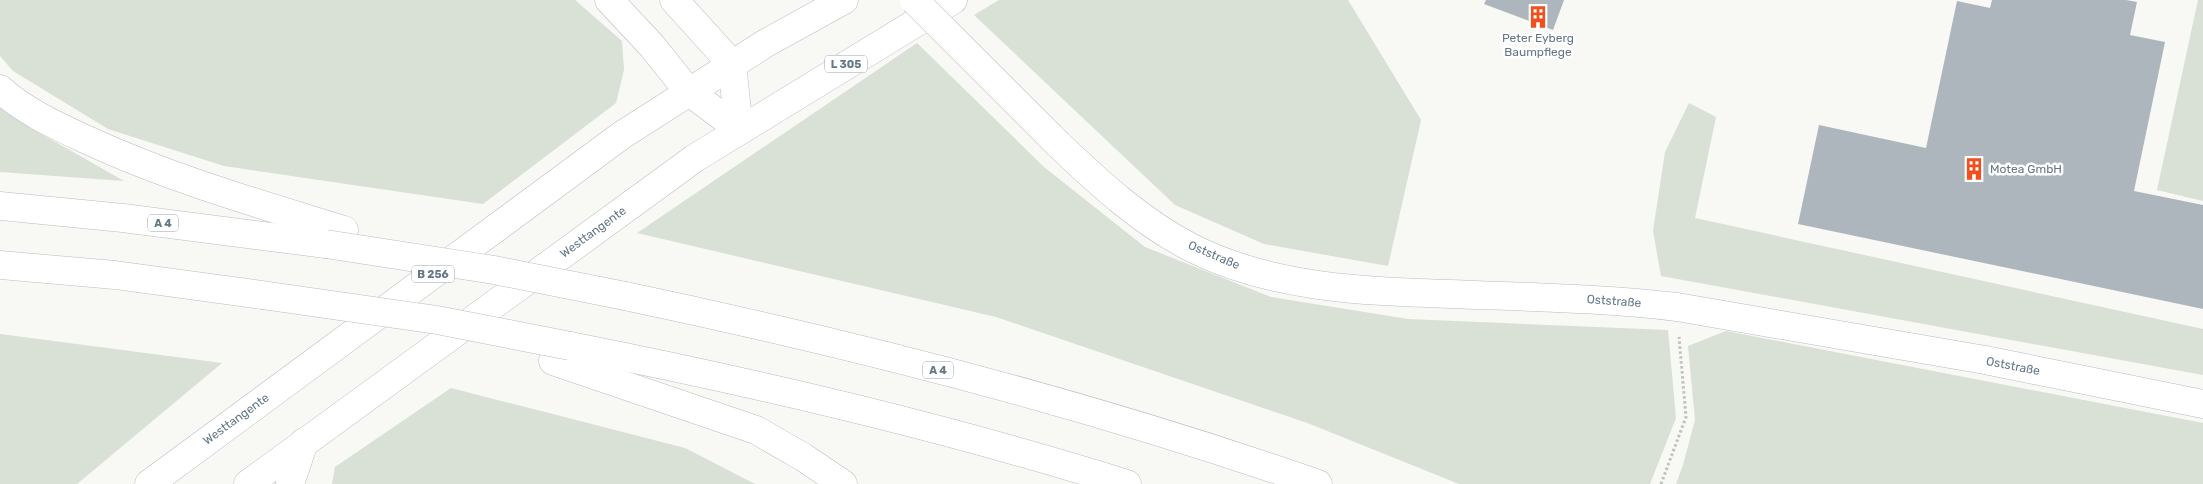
<svg xmlns="http://www.w3.org/2000/svg" width="2203" height="484" viewBox="0 0 2203 484" font-family="Rubik,sans-serif">
<style>
.green{fill:#d9e0d5}
.building{fill:#adb6bc}
.lines{fill:none;stroke-linecap:round;stroke-linejoin:round}
.secondary-casing{stroke:#b7bdc1;stroke-width:29}
.primary-casing{stroke:#babec2;stroke-width:29}
.highway-casing{stroke:#b9bdc0;stroke-width:29}
.path{stroke:#bec1c3;stroke-width:3;stroke-dasharray:2.5 2.5;stroke-linecap:butt}
.secondary{stroke:#fff;stroke-width:28}
.primary{stroke:#fff;stroke-width:28}
.highway{stroke:#fff;stroke-width:28}
.secondary-bridge-casing{stroke:#b7bdc1;stroke-width:29;stroke-linecap:butt}
.highway-bridge-casing{stroke:#b9bdc0;stroke-width:29;stroke-linecap:butt}
.secondary-bridge{stroke:#fff;stroke-width:28}
.highway-bridge{stroke:#fff;stroke-width:28}
.labels{text-anchor:middle;dominant-baseline:central;stroke-width:5;stroke-linejoin:round;paint-order:stroke}
.shield{fill:#fff;stroke:#92a0ac;stroke-width:1}
.shield-label{font-size:11px;font-weight:bold;fill:#647888}
.poi-label{font-size:12px;fill:#647888;stroke:#fff}
.street-label{font-size:12px;fill:#647888;stroke:#fff}
</style>
<rect width="100%" height="100%" fill="#f8f8f4"/>
<g class="green">
<polygon points="0,0 575,0 622,41 624,70 616,103 483,204 224,166 108,129 13,71 0,56"/>
<polygon points="999,0 1348,0 1421,120 1388,266 1264,244 1175,205 974,15"/>
<polygon points="2198,0 2203,0 2203,201 2157,190"/>
<polygon points="917,43 1044,167 1145,247 1271,297 1408,319 1668,330 1676,418 1650,484 1459,484 1310,424 996,317 637,233"/>
<polygon points="1689,103 1716,117 1695,218 2203,329 2203,375 1661,276 1653,231 1665,152"/>
<polygon points="0,104 31,128 124,181 0,172"/>
<polygon points="1726,331 2203,423 2203,484 1676,484 1683,465 1695,420 1688,346"/>
<polygon points="0,334 222,363 77,484 0,484"/>
<polygon points="451,388 685,448 755,484 332,484 335,467"/>
</g>
<g class="building">
<polygon points="1486,0 1564,0 1553,30 1484,4"/>
<polygon points="1992,0 2126,0 2137,2 2130,35 2165,42 2134,191 2203,205 2203,309 1798,224 1819,125 1926,148 1957,1 1990,8"/>
</g>
<g class="lines">
<defs>
<path id="secondary" d="M1058,144C1099,183 1141,222 1192,248C1271,288 1363,291 1450,294C1526,297 1601,298 1677,307L1985,360L2203,404"/>
<g id="primary">
<polyline points="149,484 622,135 766,43 844,0"/>
<polyline points="248,484 695,158 953,0"/>
</g>
<g id="highway">
<polyline points="609,0 652,46 688,91 739,129"/>
<polyline points="674,0 732,64 739,129"/>
<path d="M0,89C24,111 57,126 85,139C169,178 256,203 344,230"/>
<polyline points="0,206 123,218 326,244"/>
<polyline points="0,265 115,275 262,295"/>
<path d="M625,296C859,345 1092,405 1318,484"/>
<path d="M570,346C758,383 945,427 1127,484"/>
<polyline points="553,361 756,430 803,457 843,484"/>
<polyline points="290,484 304,442"/>
</g>
</defs>
<use href="#secondary" class="secondary-casing"/>
<use href="#primary" class="primary-casing"/>
<use href="#highway" class="highway-casing"/>
<polyline class="path" points="1661,484 1686,417 1679,337"/>
<use href="#secondary" class="secondary"/>
<use href="#primary" class="primary"/>
<use href="#highway" class="highway"/>
<defs>
<polyline id="secondary-bridge" points="914,0 1058,144"/>
<g id="highway-bridge">
<polyline points="326,244 494,270 625,296"/>
<polyline points="262,295 437,320 570,346"/>
</g>
</defs>
<use href="#secondary-bridge" class="secondary-bridge-casing"/>
<use href="#highway-bridge" class="highway-bridge-casing"/>
<use href="#secondary-bridge" class="secondary-bridge"/>
<use href="#highway-bridge" class="highway-bridge"/>
</g>
<defs>
<symbol id="building-bare" viewBox="-9 -9 18 18"><path d="M-4-6H4V6H1V3H-1V6H-4ZM-2.5-4.3h1.7v1.8h-1.7ZM.8-4.3h1.7v1.8H.8ZM-2.5-1h1.7V.8h-1.7ZM.8-1h1.7V.8H.8Z" fill="#ef501d" stroke="#fff" stroke-width="2.5" paint-order="stroke"/></symbol>
</defs>
<g fill-rule="evenodd">
<use href="#building-bare" x="1522" y="1" width="32" height="32"/>
<use href="#building-bare" x="1958" y="153" width="32" height="32"/>
</g>
<g class="labels">
<g class="shield">
<rect x="825" y="55.5" width="42" height="17" rx="4"/>
<rect x="148" y="214.5" width="30" height="17" rx="4"/>
<rect x="412" y="265.5" width="42" height="17" rx="4"/>
<rect x="923" y="361.5" width="30" height="17" rx="4"/>
</g>
<g class="shield-label">
<text x="846" y="64">L 305</text>
<text x="163" y="223">A 4</text>
<text x="433" y="274">B 256</text>
<text x="938" y="370">A 4</text>
</g>
<g class="poi-label">
<text x="1538" y="38">Peter Eyberg<tspan x="1538" dy="14">Baumpflege</tspan></text>
<text x="1990" y="169" text-anchor="start">Motea GmbH</text>
</g>
<g class="street-label">
<text transform="translate(593 232) rotate(-36)">Westtangente</text>
<text transform="translate(1214 255) rotate(23)">Oststraße</text>
<text transform="translate(1614 301) rotate(4)">Oststraße</text>
<text transform="translate(2013 366) rotate(11)">Oststraße</text>
<text transform="translate(236 419) rotate(-36)">Westtangente</text>
</g>
</g>
</svg>
